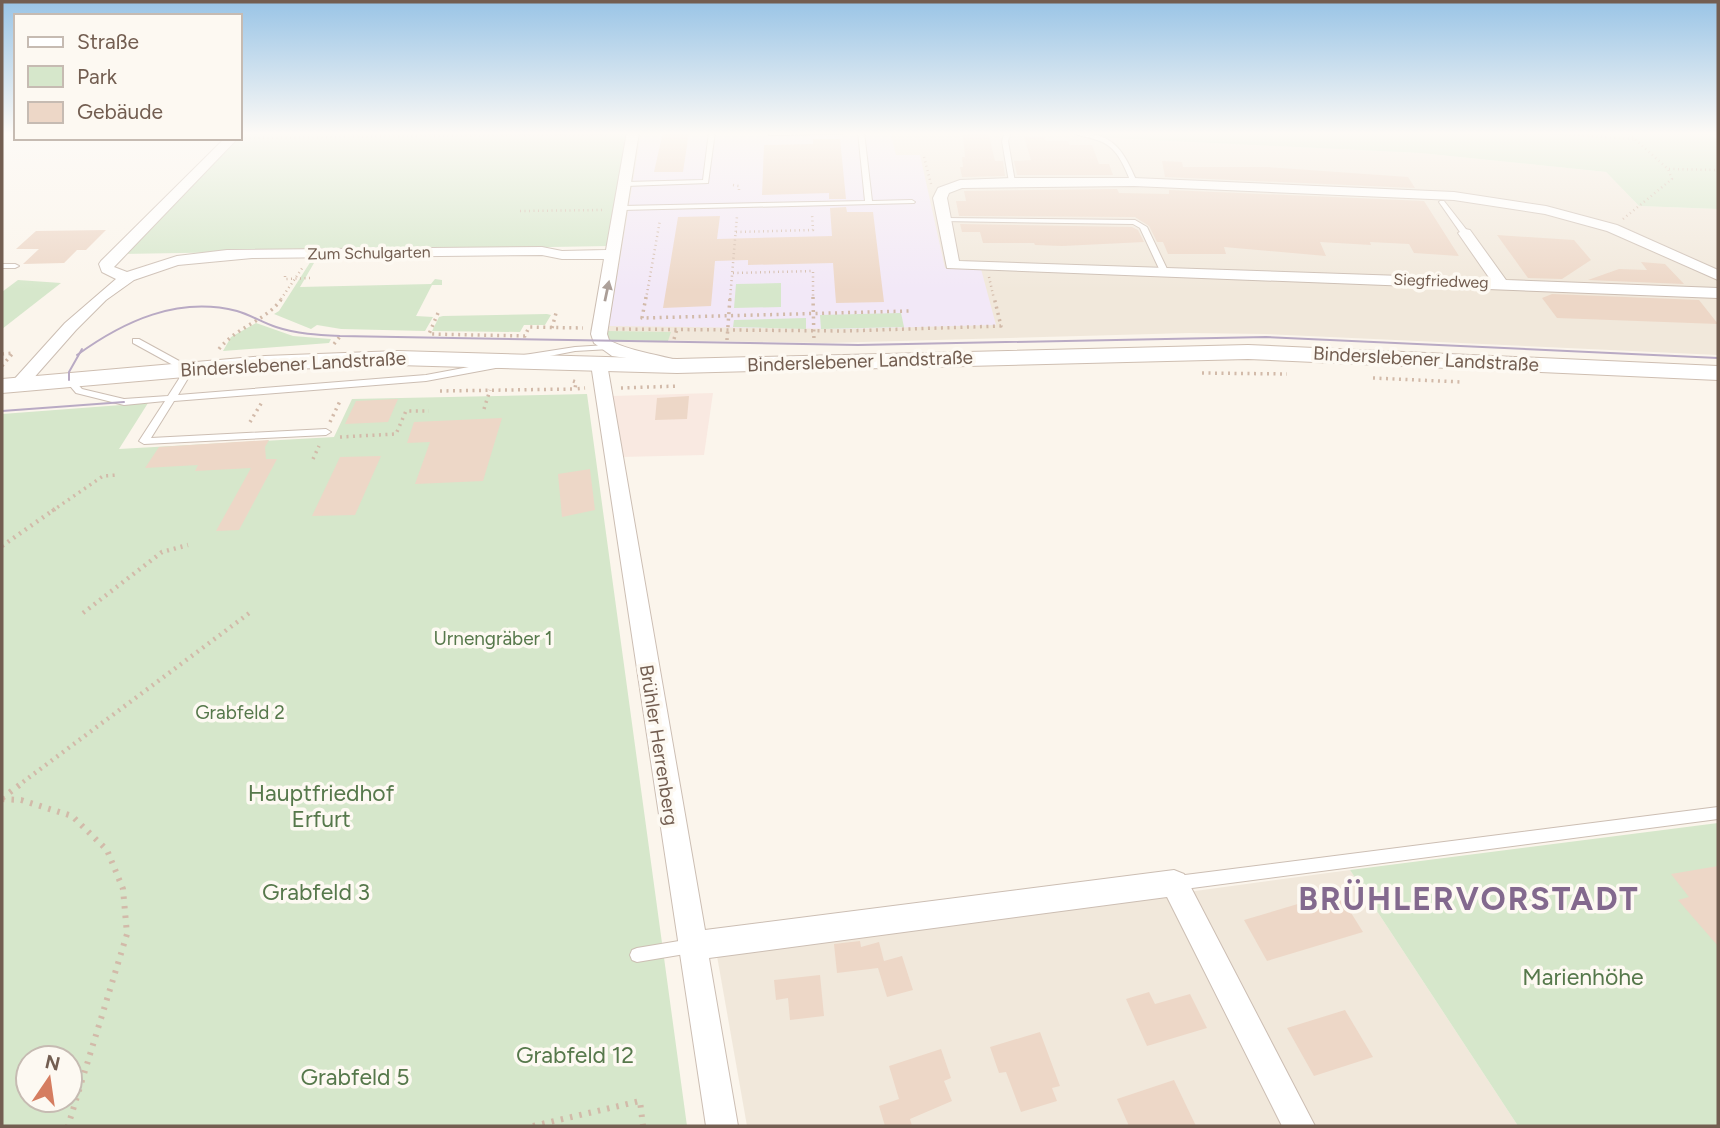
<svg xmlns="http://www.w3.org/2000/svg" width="1720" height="1128" viewBox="0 0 1720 1128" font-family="Figtree,sans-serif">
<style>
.residential{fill:#f1e8db}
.commercial{fill:#f9e9e1}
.education{fill:#f2e8f7}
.green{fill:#d6e7cb;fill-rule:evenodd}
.building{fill:#edd7c7}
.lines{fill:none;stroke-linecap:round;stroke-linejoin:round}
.service-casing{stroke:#ccbeb3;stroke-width:2}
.minor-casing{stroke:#ccbeb3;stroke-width:2}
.secondary-casing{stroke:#cebeb1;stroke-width:2}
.path-far3{stroke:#d2baa9;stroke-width:2.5;stroke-dasharray:1 3.5;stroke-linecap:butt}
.path-far2{stroke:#d2baa9;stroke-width:3.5;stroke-dasharray:2 4.5;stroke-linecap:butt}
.path-far1{stroke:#d2baa9;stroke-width:4.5;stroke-dasharray:2 5;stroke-linecap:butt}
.path{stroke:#d2baa9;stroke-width:6;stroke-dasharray:2.5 7;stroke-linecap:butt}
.service{fill:#fff;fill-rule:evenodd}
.minor{fill:#fff;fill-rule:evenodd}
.secondary{fill:#fff;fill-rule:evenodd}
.tram{stroke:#b9aac4;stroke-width:2}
.oneway{fill:#ab9e97}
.labels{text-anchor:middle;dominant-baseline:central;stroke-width:7;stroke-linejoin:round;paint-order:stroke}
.far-street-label{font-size:16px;fill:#735e51;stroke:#fdf9f2}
.street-label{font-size:19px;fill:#735e51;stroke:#fdf9f2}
.park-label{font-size:19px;fill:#56784b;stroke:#fdf9f2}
.near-park-label{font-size:23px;fill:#56784b;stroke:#fdf9f2}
.near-district-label{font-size:32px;font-weight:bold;letter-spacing:2px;fill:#83698e;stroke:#fdf9f2}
</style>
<rect width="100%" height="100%" fill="#fbf5ec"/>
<g class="residential">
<polygon points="628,132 1082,132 1108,138 1420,153 1606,172 1639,206 1718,209 1718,355 1264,334 1189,333 826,343 605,339 590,331 609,246"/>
<polygon points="1350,870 1518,1126 747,1126 717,956"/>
</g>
<polygon class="commercial" points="713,393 704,455 621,457 612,396"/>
<polygon class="education" points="641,132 890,132 896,155 920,155 945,268 981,269 996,325 842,329 609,326"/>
<g class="green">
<polygon points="244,132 628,132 609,246 121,254"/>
<polygon points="1082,132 1718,132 1718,135 1712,135 1718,140 1718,209 1639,206 1606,172 1420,153 1108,138"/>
<polygon points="311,261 314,263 300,287 431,284 435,279 442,280 442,285 432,285 416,316 433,317 425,331 341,329 317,325 311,329 274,314 279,311"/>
<polygon points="18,280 61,283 2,329 2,292"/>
<polygon points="781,283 781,307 734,308 736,284"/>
<polygon points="901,313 904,327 821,329 820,315"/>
<polygon points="547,314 551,315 545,325 524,325 520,332 432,331 439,317 443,316"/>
<polygon points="806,318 806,329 733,327 734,320"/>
<polygon points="256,323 293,336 331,339 329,343 223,351 231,337"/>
<polygon points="607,331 671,332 668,341 607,340"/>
<path d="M587,394L687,1126H2V414L148,403L119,449L334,437L352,399ZM28,1058H70V1100H28Z"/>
<polygon points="1718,823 1718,1126 1518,1126 1350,870"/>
</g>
<g class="building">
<polygon points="663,132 689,132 683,172 654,172"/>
<polygon points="968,132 988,132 995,161 1003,161 1005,176 962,177 960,167 963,167 962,157 965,157 963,135 968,135"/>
<polygon points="1024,137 1044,137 1046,141 1068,141 1069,145 1092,145 1099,164 1109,164 1113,175 1017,175 1014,161 1031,160"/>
<polygon points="813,139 840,139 846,199 829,199 829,193 762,195 764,145 813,144"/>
<polygon points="1162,161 1182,162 1183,167 1268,167 1408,177 1415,188 1165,177"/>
<polygon points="1117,189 1119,193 1169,194 1169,190 1424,201 1459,256 1414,253 1409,244 1370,242 1371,245 1320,242 1326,256 1224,247 1226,254 1168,254 1163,242 1157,242 1149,226 1135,217 959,216 956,201 966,201 964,191"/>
<polygon points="846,207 847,212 873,212 884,302 836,303 833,263 748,265 748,260 715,261 711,306 663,308 678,217 720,216 717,239 832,236 830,208"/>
<polygon points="960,224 1132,227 1138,230 1144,242 1062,246 1035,245 1034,243 983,243 980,232 962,232"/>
<polygon points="106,230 86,250 77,250 64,263 23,264 39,249 16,249 36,231"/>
<polygon points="1497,235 1574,240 1591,260 1562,279 1528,278"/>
<polygon points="1641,262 1665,264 1684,284 1588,280 1619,269 1647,270"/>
<polygon points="1552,294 1699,300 1718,324 1557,318 1542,298"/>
<polygon points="689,396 687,419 655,420 657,398"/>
<polygon points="398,399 388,422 345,424 356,401"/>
<polygon points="502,418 483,481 415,484 430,442 407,443 414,422"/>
<polygon points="269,440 265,447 266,459 277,459 239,530 216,531 251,468 195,471 198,465 145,468 159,447"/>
<polygon points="381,456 355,515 312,516 340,457"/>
<polygon points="590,469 595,510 562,517 558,474"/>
<polygon points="1718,866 1718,946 1678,900 1689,897 1671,874"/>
<polygon points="1338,892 1363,932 1267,961 1244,920"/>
<polygon points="860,941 861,947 879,942 884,961 902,956 913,990 887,997 878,968 837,973 834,944"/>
<polygon points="820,975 824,1016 790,1020 788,998 776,1000 774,980"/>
<polygon points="1149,992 1155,1004 1190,994 1207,1028 1147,1046 1126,999"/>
<polygon points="1345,1010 1373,1057 1314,1076 1287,1028"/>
<polygon points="1040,1032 1060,1086 1052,1088 1057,1101 1021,1112 1006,1072 999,1073 990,1047"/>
<polygon points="941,1049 951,1078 944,1081 952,1101 910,1119 912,1126 885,1126 879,1106 899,1099 889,1066"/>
<polygon points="1174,1080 1196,1126 1129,1126 1117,1099"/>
</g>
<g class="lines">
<defs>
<g id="service">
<polygon points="709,132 715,132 708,183 626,186 623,184 626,182 703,180"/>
<polygon points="771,132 845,132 842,134 769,135 768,134"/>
<polygon points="858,132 864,132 872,201 912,200 915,202 914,203 622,210 619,208 622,206 865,201"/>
<polygon points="1005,132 1011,132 1008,141 1015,182 1012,184 1009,182 1002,141"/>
<path d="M1071,132C1112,132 1122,147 1137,182L1136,183L1131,182C1123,164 1117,146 1097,140C1089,137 1079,136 1071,132Z"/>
<polygon points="1440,201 1444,201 1469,233 1468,235 1462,235 1439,202"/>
<polygon points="944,218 1135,220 1147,227 1168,271 1161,273 1140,228 1133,224 942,221 941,220"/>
<polygon points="2,264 15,264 19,266 15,268 2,268"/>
<polygon points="133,339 139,339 192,368 193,370 178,395 426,375 501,361 505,364 501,367 426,381 174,401 151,438 326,429 331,432 326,435 144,444 139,441 165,401 124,405 76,393 65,380 69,377 72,378 82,389 124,399 168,396 184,371 133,343"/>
<polygon points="607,345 610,345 610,349 575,351 524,361 520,358 524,355 575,347"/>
<polygon points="1718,807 1718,819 1177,890 1172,888 1170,883 1172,878 1177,876"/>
<polygon points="691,939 696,941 698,946 696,951 691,953 637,962 632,960 630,955 632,950 637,948"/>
</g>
<g id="minor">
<path d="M627,132H639L607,334L609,340C628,351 661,355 683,362L685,366L683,370L677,371L641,360L612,356L594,343L591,334L604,259H562L542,255L252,258L178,265L134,280L106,300L76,330L24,389L18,390L9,385L65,323L116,279L102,272L99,264L101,261L225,138H238L114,267L127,272L177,256L227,250L542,247L562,251L606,250Z"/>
<polygon points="1012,178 1134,178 1454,192 1546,206 1617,225 1718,270 1718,280 1607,231 1545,214 1454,200 1134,186 962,188 949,193 947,198 959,261 1490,279 1458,233 1465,229 1470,230 1506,280 1718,288 1718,298 947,268 933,198 938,188 960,180"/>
<polygon points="599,359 607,364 705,930 1174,870 1184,874 1315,1126 1282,1126 1167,897 709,958 738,1126 706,1126 591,364"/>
</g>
<polygon id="secondary" points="1248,345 1718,366 1718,380 1248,359 677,373 398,365 265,370 2,393 2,379 265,356 398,351 677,359"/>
</defs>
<use href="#service" class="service-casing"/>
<use href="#minor" class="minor-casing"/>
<use href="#secondary" class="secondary-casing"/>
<g class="path-far3">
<polyline points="1529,132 1634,139"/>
<polyline points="245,138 618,134"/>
<polyline points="924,157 931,184"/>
<polyline points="1669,169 1718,170"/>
<polyline points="733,185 739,186 739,193"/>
<polyline points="520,211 603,210"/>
<polyline points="1623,219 1672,179 1668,169 1627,132"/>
<polyline points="736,232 813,230 812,214"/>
<polyline points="733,273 813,271 813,299"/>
<polyline points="285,276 285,279 311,278"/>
<polyline points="989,277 994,299"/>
<polyline points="281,299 303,267"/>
<polyline points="646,299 660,220"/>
<polyline points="730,299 737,216"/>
</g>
<g class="path-far2">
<polyline points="646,297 642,318 909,311"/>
<polyline points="813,297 814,342"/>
<polyline points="438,313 429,334 525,336 529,327 583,328"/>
<polyline points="552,328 556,313"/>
<polyline points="616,329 845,331 1001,326 994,297"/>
<polyline points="674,339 677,329"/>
<polyline points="727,340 730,297"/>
<polyline points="334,344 342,334"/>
<path d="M219,349C237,326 267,321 283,297"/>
<polyline points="2,354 13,353 2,366"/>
<polyline points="1202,373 1287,374"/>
<polyline points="1373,378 1462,382"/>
<polyline points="573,381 576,382 575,389 585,388"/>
<polyline points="621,388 679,386"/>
<polyline points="440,391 575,389"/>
<polyline points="484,409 490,390"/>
<polyline points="250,422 262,402"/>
<polyline points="330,422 341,399"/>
<polyline points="340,437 396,434 406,411 429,411"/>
<polyline points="313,459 319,446"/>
<polyline points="52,511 103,476 117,475"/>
</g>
<g class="path-far1">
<polyline points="2,546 55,509"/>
<polyline points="83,613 162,552 188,545"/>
<polyline points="23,782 252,611"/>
</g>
<g class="path">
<polyline points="2,798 25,781"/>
<polyline points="2,799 21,800 72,816 107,850 123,889 127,934 68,1126"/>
<polyline points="533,1126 640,1101 643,1126"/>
</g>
<use href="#service" class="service"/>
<use href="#minor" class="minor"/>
<use href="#secondary" class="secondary"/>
<g class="tram">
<path d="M77,355C124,321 178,296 237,311C251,315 263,323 276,327C297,334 318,335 340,336L858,345L1266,337L1718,358"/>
<polyline points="69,380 69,372 82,349"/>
<polyline points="2,411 124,402"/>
</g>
</g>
<defs><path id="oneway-solid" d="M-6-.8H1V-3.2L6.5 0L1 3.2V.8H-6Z" transform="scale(1.75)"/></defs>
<use class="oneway" href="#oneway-solid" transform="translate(607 291) rotate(-78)"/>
<linearGradient id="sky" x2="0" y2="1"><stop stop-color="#99c4e6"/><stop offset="0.46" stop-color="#fdfaf6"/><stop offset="1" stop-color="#fdfaf6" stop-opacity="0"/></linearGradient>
<rect width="1720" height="290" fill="url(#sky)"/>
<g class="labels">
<g class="far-street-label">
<text transform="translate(369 253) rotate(-1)">Zum Schulgarten</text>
<text transform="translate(1441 281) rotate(2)">Siegfriedweg</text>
</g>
<g class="street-label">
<text transform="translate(1426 359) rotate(3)">Binderslebener Landstraße</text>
<text transform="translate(860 361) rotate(-2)">Binderslebener Landstraße</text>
<text transform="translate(293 364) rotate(-3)">Binderslebener Landstraße</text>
<text transform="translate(659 745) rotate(81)">Brühler Herrenberg</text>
</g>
<g class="park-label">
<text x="493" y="638">Urnengräber 1</text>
<text x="240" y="712">Grabfeld 2</text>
</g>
<g class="near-park-label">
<text x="321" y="793">Hauptfriedhof<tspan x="321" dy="26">Erfurt</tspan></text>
<text x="316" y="892">Grabfeld 3</text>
<text x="1583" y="977">Marienhöhe</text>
<text x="575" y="1055">Grabfeld 12</text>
<text x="355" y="1077">Grabfeld 5</text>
</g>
<g class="near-district-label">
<text x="1469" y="899">BRÜHLERVORSTADT</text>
</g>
</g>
<rect width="1720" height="1128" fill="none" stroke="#735e51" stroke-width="7"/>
<rect x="14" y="14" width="228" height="126" fill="#fdf9f2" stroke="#c6bbb2" stroke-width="2"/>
<rect x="28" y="37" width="35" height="10" fill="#ffffff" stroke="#c6bbb2" stroke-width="2"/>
<text x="77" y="49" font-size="21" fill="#735e51">Straße</text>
<rect x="28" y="66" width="35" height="21" fill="#d6e7cb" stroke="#c6bbb2" stroke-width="2"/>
<text x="77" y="84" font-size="21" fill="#735e51">Park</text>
<rect x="28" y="102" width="35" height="21" fill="#edd7c7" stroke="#c6bbb2" stroke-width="2"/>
<text x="77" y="119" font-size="21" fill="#735e51">Gebäude</text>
<g transform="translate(49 1079) rotate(13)"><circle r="33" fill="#fdf9f2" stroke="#c6bbb2" stroke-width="2"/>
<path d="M0-5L12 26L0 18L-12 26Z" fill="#d57d60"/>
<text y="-10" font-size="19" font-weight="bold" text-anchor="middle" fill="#735e51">N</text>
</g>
</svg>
